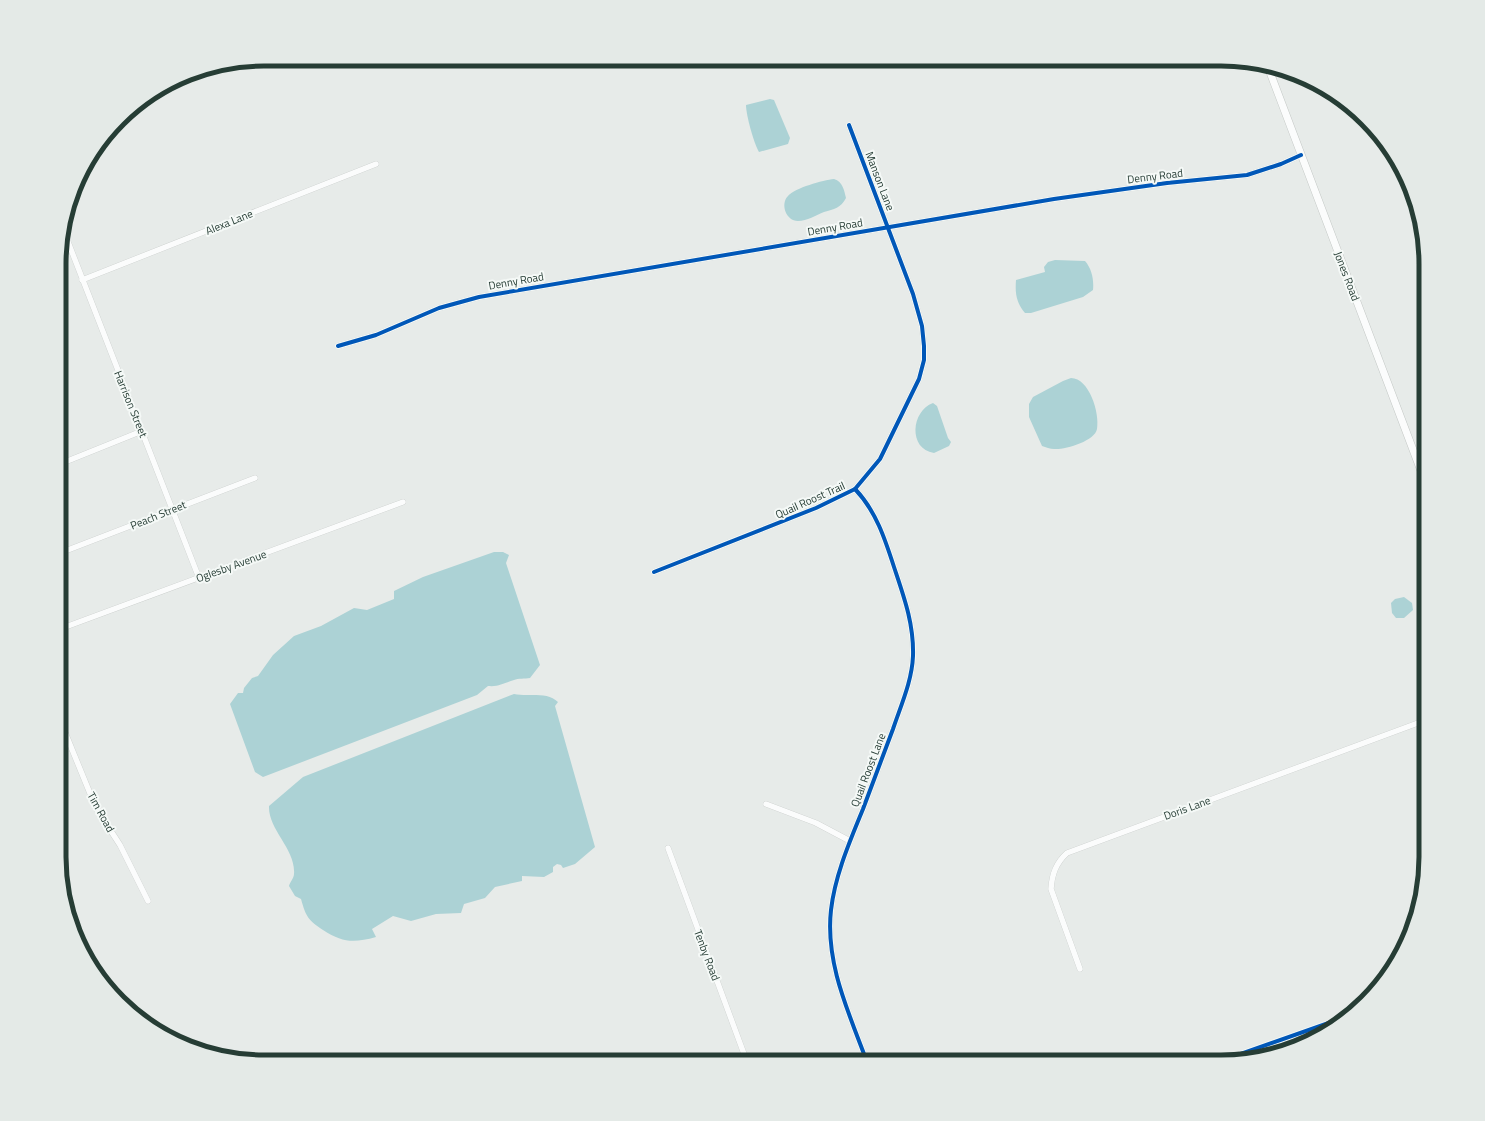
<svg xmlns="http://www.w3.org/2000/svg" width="1485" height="1121" viewBox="0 0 1485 1121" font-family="'Titillium Web',sans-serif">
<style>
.water{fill:#acd2d5}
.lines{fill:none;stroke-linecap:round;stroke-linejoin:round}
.minor-casing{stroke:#c4c8c6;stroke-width:6}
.tertiary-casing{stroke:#c4c8c6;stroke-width:8}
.minor{stroke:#fbfcfc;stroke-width:5.5}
.tertiary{stroke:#fbfcfc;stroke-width:7}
.cycleway-casing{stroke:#f5f9f7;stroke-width:6}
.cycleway{stroke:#0057b8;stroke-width:4}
.labels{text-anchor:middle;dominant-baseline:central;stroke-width:4;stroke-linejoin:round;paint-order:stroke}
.street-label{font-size:11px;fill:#263d35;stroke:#f5f9f7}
.rim{fill:none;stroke:#263d35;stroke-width:5}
</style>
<rect width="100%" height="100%" fill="#e7ebe9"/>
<g class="water">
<path d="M770,99L774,100L790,138L788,144L759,152C754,144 746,115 746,105Z"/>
<path d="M834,179C843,182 844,190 846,198C841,208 834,209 824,212C816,215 807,221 798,221C786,221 780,204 788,196C795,188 823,180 834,179Z"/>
<path d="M1055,260L1085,261C1092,269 1094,280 1093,290L1083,297L1031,313H1025C1016,302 1015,293 1016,280L1045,272L1044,267L1048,262Z"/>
<path d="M1071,378C1089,378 1100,413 1097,429C1095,441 1065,450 1054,449C1050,449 1046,447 1042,446L1029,417V404L1033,397L1063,381Z"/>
<path d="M933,403L937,406L948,438L951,442L949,446L934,453C908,449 911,411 933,403Z"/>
<path d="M494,552H503L509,555L506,563L540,665L530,678C525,679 518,678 514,680C504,683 499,687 488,686L477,695L263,777L255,772L230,704L238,693H243L244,688L252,678L258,676L273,655L294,636L321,626L354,608L367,610L394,599V591L423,577Z"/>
<polygon points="1404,597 1412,603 1413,610 1404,618 1396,618 1392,613 1391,603 1395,599"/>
<path d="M514,694C528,697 547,691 558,702L555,706L595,847L575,864L563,868L561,865L557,864L553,867V872L544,877L522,876V881L495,887L485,898L464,904L461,913L436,914L411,921L393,916L372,929L376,937C354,943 343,943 323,930C308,920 306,917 301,899L295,896L289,886C290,882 294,878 294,874C296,849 268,830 269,806L303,777Z"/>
</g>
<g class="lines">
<defs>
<g id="minor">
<polyline points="63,229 199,578"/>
<polyline points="82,280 376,164"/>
<polyline points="338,346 376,335 439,308 479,297 1054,199 1167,183 1247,175 1281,164 1301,155"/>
<polyline points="60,464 142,431"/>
<path d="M855,489C876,511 885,539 894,567C904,597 914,624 913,656C912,681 901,705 893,729C883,755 873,782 863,809C850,841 835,875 831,910C825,963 849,1013 867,1062"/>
<polyline points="60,553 255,478"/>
<polyline points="654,572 816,508 855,489 880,459 919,379 924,360 924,346 922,326 913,294 849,125"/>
<polyline points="60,629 403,502"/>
<polyline points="60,720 96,808 120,845 148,901"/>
<polyline points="766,804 816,823 850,841"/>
<polyline points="668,848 747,1062"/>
<path d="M1080,969L1051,889C1052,874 1056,863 1067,853L1426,720"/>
<polyline points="1240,1054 1242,1060"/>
</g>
<polyline id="tertiary" points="1268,67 1426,484"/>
</defs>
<use href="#minor" class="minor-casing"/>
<use href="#tertiary" class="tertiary-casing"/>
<use href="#minor" class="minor"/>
<use href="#tertiary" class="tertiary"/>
<defs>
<g id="cycleway">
<polyline points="338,346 376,335 439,308 479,297 1054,199 1167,183 1247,175 1281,164 1301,155"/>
<path d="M855,489C876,511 885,539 894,567C904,597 914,624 913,656C912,681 901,705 893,729C883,755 873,782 863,809C850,841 835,875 831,910C825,963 849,1013 867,1062"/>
<polyline points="654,572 816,508 855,489 880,459 919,379 924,360 924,346 922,326 913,294 849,125"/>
<polyline points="1218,1062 1340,1019"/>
</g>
</defs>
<use href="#cycleway" class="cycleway-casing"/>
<use href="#cycleway" class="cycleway"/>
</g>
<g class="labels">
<g class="street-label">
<text transform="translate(1155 176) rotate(-7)">Denny Road</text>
<text transform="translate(880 181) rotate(69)">Manson Lane</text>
<text transform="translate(229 222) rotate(-22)">Alexa Lane</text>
<text transform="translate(835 227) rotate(-10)">Denny Road</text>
<text transform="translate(1347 276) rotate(69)">Jones Road</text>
<text transform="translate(516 281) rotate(-10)">Denny Road</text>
<text transform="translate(131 404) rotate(68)">Harrison Street</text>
<text transform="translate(810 500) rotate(-24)">Quail Roost Trail</text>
<text transform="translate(158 515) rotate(-22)">Peach Street</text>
<text transform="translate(231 566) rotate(-20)">Oglesby Avenue</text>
<text transform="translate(868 770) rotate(-69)">Quail Roost Lane</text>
<text transform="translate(1187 808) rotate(-20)">Doris Lane</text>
<text transform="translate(101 812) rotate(61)">Tim Road</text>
<text transform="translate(707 955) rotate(69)">Tenby Road</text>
</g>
</g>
<path d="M0 0H1485V1121H0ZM264 66H1221A198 198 0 0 1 1419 264V857A198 198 0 0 1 1221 1055H264A198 198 0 0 1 66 857V264A198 198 0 0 1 264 66Z" fill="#e4eae7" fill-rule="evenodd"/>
<path class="rim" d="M264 66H1221A198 198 0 0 1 1419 264V857A198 198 0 0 1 1221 1055H264A198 198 0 0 1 66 857V264A198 198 0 0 1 264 66Z"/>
</svg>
